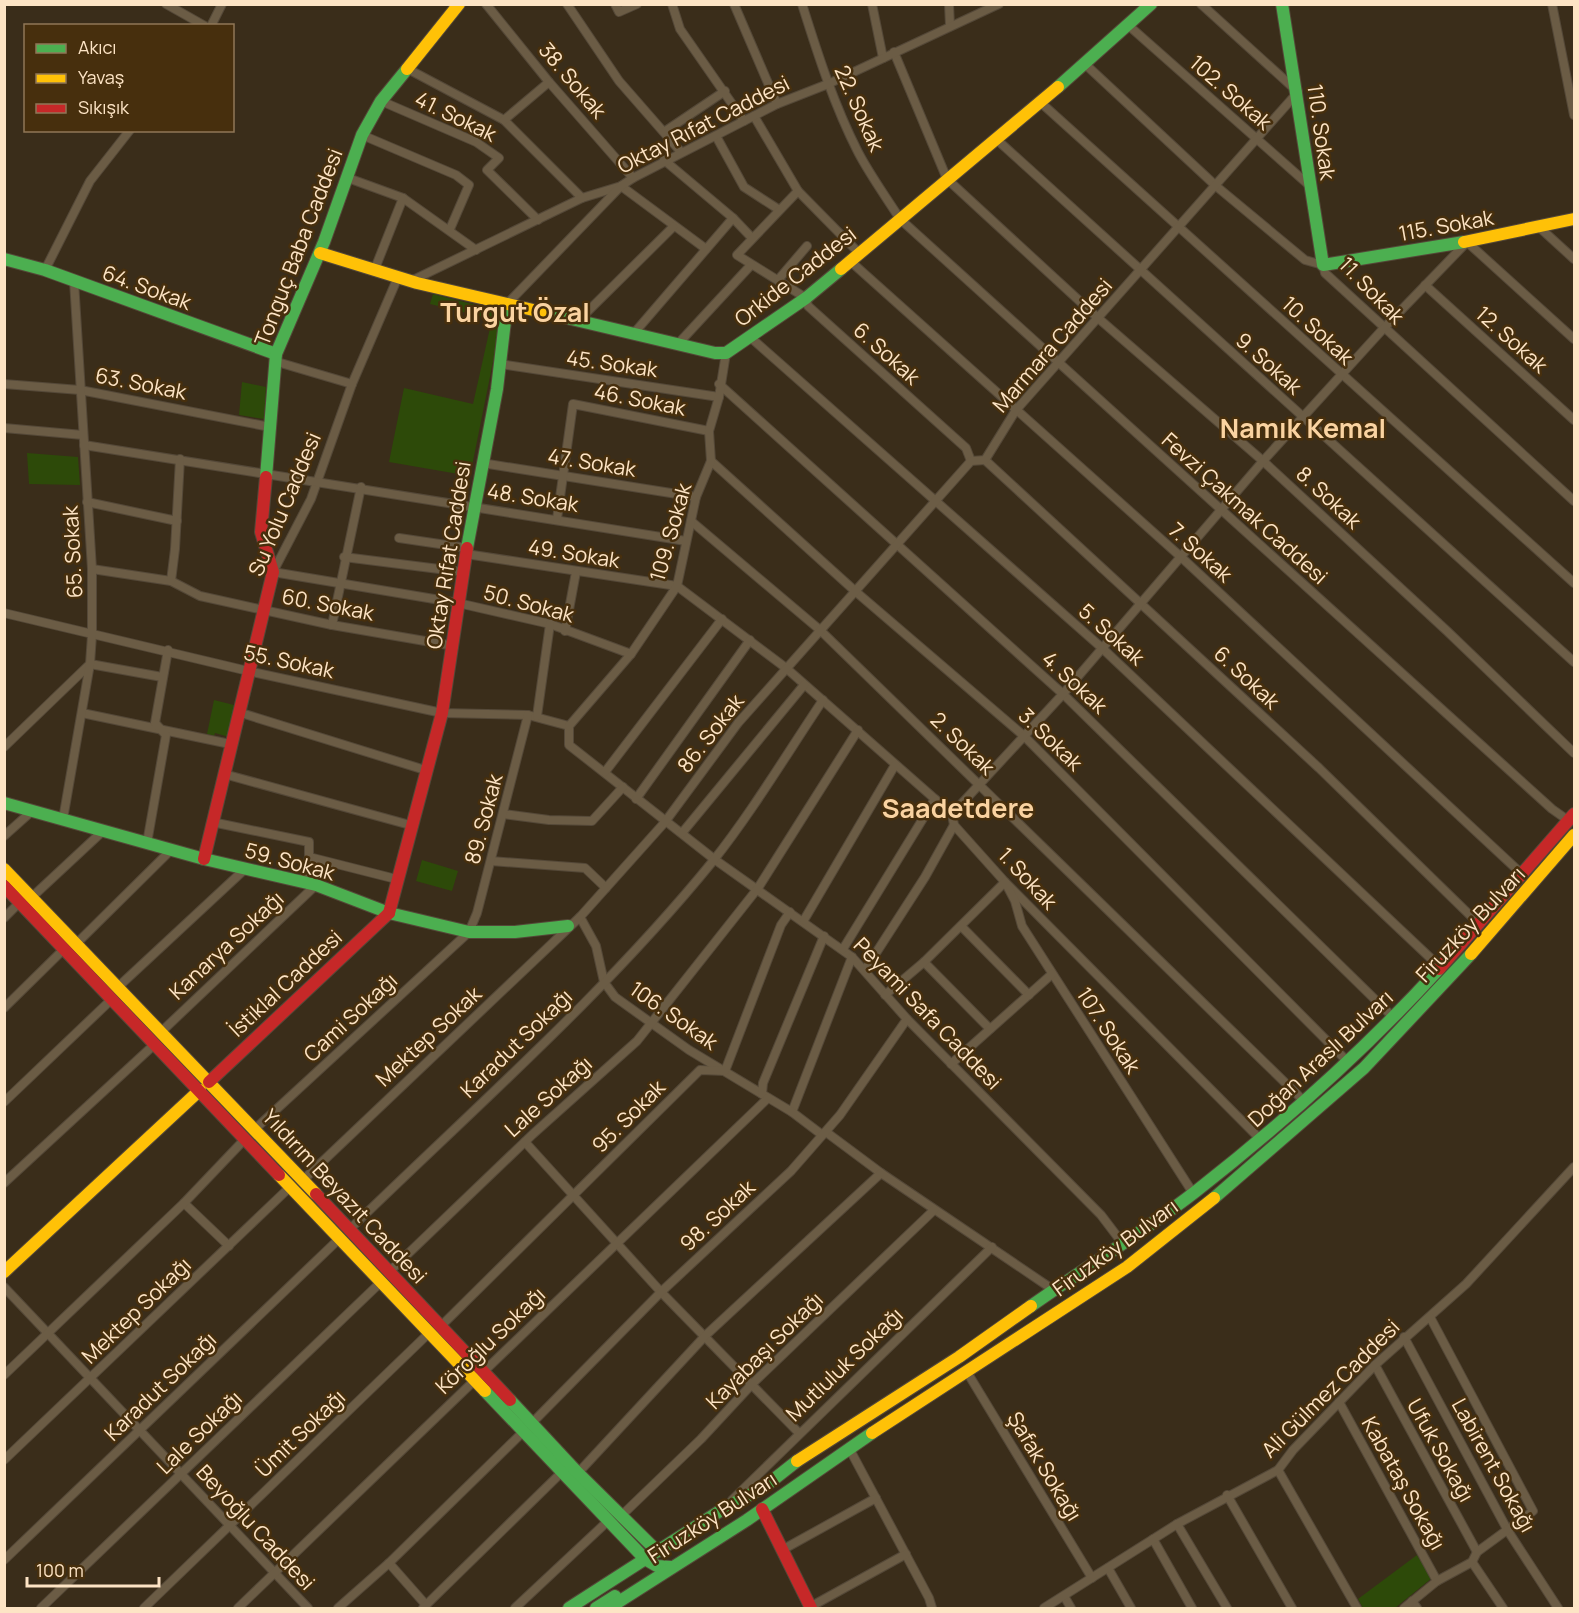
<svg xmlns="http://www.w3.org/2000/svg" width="1579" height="1613" viewBox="0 0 1579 1613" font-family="Manrope,sans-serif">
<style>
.green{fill:#2d4a09}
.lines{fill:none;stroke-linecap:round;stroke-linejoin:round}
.street-casing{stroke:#544838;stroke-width:10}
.fast-casing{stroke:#544838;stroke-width:14}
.slow-casing{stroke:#544838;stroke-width:14}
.jam-casing{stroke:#544838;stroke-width:14}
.street{stroke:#6b5c45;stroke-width:8}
.fast{stroke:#4caf50;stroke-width:12}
.slow{stroke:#ffc107;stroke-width:12}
.jam{stroke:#c62828;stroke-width:12}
.labels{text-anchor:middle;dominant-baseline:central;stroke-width:5;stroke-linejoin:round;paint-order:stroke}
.street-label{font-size:21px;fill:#fde4c5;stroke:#472f0d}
.district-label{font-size:27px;font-weight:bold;fill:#fad3a1;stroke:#472f0d}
</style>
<rect width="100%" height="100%" fill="#3a2d1a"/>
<g class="green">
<polygon points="433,294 503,312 470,476 389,462 404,388 473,404 492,319 430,304"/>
<polygon points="242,382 266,387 264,419 239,415"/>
<polygon points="27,453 78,457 80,485 29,484"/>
<polygon points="214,700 234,705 229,737 215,733 214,736 207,734"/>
<polygon points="422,860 458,871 452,891 416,881"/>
<polygon points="1417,1555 1432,1578 1395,1608 1363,1608 1358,1599"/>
</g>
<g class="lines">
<defs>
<g id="street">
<polyline points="166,4 205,26"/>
<polyline points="486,4 549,82 633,178"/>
<polyline points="567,4 619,81 681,152"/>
<polyline points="615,4 619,12 637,4"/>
<polyline points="672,4 680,29 744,121"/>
<polyline points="734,4 777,104"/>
<path d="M802,4C818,55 834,105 858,152C870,175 886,197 900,219L1552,809L1569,821"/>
<polyline points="872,4 883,58"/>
<polyline points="949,4 950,26"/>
<polyline points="1552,4 1574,115"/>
<polyline points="1128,25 1310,186"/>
<polyline points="211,26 222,4"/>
<polyline points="894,52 947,179 1098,318 1263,461 1447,631 1574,753"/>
<polyline points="1085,64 1216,186 1305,260 1323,265 1325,273 1574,501"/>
<polyline points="406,68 504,120 582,198"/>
<polyline points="381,101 476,142 499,158 487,170 538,220"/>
<polyline points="1039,101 1574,583"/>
<polyline points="754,116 798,191 858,252"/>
<polyline points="504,120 549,82"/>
<polyline points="664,132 725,91"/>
<polyline points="362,135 456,175 469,185 450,229"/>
<polyline points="716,136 744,187 778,209"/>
<polyline points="995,138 1574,662"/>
<polyline points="664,160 733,218 752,238"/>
<polyline points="348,178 403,198 476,250"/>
<polyline points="621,186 706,249"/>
<polyline points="798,191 737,255 806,298 808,306 966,448 971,461"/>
<polyline points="1539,227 1574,259"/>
<polyline points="849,260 1181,557 1523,875"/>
<polyline points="45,270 90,181 130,130"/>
<polyline points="374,271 403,198"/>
<polyline points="398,277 352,384 311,499 273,572 458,603 550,624 631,654"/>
<polyline points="778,280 807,246"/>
<polyline points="411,281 582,198 618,187"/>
<polyline points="1425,285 1574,420"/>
<polyline points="507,304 621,186 633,178 777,104 828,84 999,4"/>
<polyline points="579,320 673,227"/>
<polyline points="635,332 733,218"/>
<polyline points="750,337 1102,648 1441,968"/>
<polyline points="677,345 751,265"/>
<polyline points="274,361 352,384"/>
<polyline points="500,364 719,397"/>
<polyline points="4,384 80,390 270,427"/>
<polyline points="719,384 1063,694 1394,1018"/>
<polyline points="4,428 83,435"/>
<polyline points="84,445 686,541"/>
<polyline points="985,460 1319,768 1480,925"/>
<polyline points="711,461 855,591 1024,736 1348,1062"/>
<polyline points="482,463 696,497"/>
<polyline points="87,502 177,521"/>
<polyline points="557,519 573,404 709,431"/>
<polyline points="691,521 820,630 1305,1102"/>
<polyline points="399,538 467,548"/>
<polyline points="466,554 677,586 786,668 952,814 954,825 1005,882 1260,1139"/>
<polyline points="344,557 463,572"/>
<polyline points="92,569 171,581 200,596 332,625 454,646"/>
<polyline points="171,581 175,549 180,459"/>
<polyline points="4,613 248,671 442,713 528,715 569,726"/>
<polyline points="332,625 361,487"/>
<polyline points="565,631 576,572"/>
<polyline points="238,712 425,770"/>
<polyline points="82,713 230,744"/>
<polyline points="537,716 550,624"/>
<polyline points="569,726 569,745 714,859 852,957 907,1019 1101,1215 1123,1244"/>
<polyline points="569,726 631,654 677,586 696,497 711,461 709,431 719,397 726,353"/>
<polyline points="4,747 90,664 162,677"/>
<polyline points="605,772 722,619"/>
<polyline points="224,774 410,825"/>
<polyline points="636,799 750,640"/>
<polyline points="503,814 549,820 592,821 623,787"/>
<polyline points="952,814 1063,694 1263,461 1383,329 1467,242 1574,339"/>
<polyline points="63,819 90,664 92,635 92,569 74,281"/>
<polyline points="212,822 309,842 309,857 396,879"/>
<polyline points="682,833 804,685"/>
<polyline points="4,836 32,811"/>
<polyline points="147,843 166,735 155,723 168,650"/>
<polyline points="491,861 585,868 606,888"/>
<polyline points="303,881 309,857"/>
<polyline points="32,897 104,830"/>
<polyline points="580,917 596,946 604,982 615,997 689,1050 762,1094"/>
<polyline points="4,918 20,902"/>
<polyline points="804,920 895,765"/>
<polyline points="961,926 1029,995"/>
<polyline points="76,944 172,849"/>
<polyline points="843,949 935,799"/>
<polyline points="924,962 990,1029"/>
<polyline points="865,970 925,877 954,825"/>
<polyline points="118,987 245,869"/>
<polyline points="885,995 924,962 1005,882 1015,901 1022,926 1193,1193"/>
<polyline points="4,1008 64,949"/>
<polyline points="161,1032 316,885"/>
<polyline points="951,1064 1052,974"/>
<polyline points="4,1102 113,998"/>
<polyline points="792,1112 852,957"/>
<polyline points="255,1129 469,932 477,913 528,715"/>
<polyline points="826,1132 881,1173"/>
<polyline points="821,1134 792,1112 762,1094 763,1083 824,936"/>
<polyline points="525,1142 661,1292 799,1433"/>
<polyline points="302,1181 580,917 665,822 738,723 971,461 985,460 1016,410 1298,92 1201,4"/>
<polyline points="4,1183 156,1043"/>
<polyline points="184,1203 229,1246"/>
<path d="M349,1230C472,1110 604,995 713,861C752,812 788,752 823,700"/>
<polyline points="390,1271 533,1134 637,1041 758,888 858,730"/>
<polyline points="4,1287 308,1608"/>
<polyline points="441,1326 700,1070 725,1071 781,925 790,912"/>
<polyline points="1404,1337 1508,1531 1558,1608"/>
<polyline points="1375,1365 1477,1552"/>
<polyline points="967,1372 1092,1578"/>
<polyline points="4,1375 184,1203 245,1139"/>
<polyline points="1339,1402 1437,1581"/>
<polyline points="532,1423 661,1292 791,1171 840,1115 907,1019"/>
<polyline points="849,1448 929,1598 932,1608"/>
<polyline points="4,1460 291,1186"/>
<polyline points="1278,1470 1357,1608"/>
<polyline points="578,1473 706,1335 881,1173 1055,1291"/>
<polyline points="1227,1495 1292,1608"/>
<polyline points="732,1500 992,1247"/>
<polyline points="621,1516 701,1439 753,1383 934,1210"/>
<polyline points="1177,1524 1227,1608"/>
<polyline points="1153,1539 1192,1608"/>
<polyline points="782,1550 876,1498"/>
<polyline points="4,1560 340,1238"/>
<polyline points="1472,1562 1503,1608"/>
<polyline points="389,1563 426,1605"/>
<polyline points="1108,1568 1131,1608"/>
<polyline points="1064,1596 1071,1608"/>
<polyline points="1412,1601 1417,1608"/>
<polyline points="810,1607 906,1554"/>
<polyline points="41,1608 382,1281"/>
<polyline points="144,1608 429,1333"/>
<polyline points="238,1608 768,1098"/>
<polyline points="338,1608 389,1563 523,1432"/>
<polyline points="423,1608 563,1471"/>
<polyline points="515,1608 609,1520"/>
<polyline points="1044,1608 1177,1524 1278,1470 1293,1450 1375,1365 1466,1284 1574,1167"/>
<polyline points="1404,1608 1437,1581 1472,1562 1477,1552 1533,1511 1430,1317"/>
</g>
<g id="fast">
<polyline points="1282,4 1323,265 1464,242"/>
<polyline points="1058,87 1151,4"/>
<polyline points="4,259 45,270 276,354"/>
<polyline points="546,313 715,353 726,353 806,298 841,269"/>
<polyline points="266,477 276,354 324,242 362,135 381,101 407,69"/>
<polyline points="467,548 497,389 507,304"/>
<polyline points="4,803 204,859 316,885 389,913 469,932 515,932 568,926"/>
<polyline points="1214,1198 1364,1068 1471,954"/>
<path d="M1031,1306C1085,1268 1142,1233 1195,1192C1282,1124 1364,1051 1439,969"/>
<polyline points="485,1391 645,1559 657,1566 671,1567"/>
<polyline points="510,1400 578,1473 657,1551"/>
<polyline points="569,1608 723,1509 764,1487 797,1461"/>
<polyline points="596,1608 615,1596"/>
<polyline points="609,1608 747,1520 872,1433"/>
</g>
<g id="slow">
<polyline points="407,69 459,4"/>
<polyline points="1464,242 1574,219"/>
<polyline points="320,253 417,283 546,313"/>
<polyline points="841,269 1058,87"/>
<polyline points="4,869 316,1194"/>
<polyline points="1471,954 1574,835"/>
<polyline points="279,1175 485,1391"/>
<polyline points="4,1272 200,1090"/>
<polyline points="872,1433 1127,1267 1214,1198"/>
<polyline points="797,1461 959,1357 1031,1306"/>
</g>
<g id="jam">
<polyline points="204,859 273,572 261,532 266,477"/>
<polyline points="4,886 279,1175"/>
<polyline points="389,913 442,713 467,548"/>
<polyline points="1439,969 1574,814"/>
<polyline points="209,1082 389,913"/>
<polyline points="316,1194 510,1400"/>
<polyline points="762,1509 811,1608"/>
</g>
</defs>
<use href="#street" class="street-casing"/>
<use href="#fast" class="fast-casing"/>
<use href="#slow" class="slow-casing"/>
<use href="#jam" class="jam-casing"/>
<use href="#street" class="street"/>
<use href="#fast" class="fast"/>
<use href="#slow" class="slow"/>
<use href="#jam" class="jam"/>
</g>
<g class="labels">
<g class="street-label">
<text transform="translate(573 80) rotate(50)">38. Sokak</text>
<text transform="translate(1231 92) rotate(41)">102. Sokak</text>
<text transform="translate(860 108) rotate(66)">22. Sokak</text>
<text transform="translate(456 116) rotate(26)">41. Sokak</text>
<text transform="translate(703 124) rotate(-27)">Oktay Rıfat Caddesi</text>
<text transform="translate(1322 132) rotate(82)">110. Sokak</text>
<text transform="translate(1446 225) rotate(-10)">115. Sokak</text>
<text transform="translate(298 247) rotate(-69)">Tonguç Baba Caddesi</text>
<text transform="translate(795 276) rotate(-38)">Orkide Caddesi</text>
<text transform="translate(147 287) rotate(20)">64. Sokak</text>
<text transform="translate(1372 290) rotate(46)">11. Sokak</text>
<text transform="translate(1318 330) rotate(43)">10. Sokak</text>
<text transform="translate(1512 339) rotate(42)">12. Sokak</text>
<text transform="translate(1052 345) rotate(-49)">Marmara Caddesi</text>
<text transform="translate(887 353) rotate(42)">6. Sokak</text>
<text transform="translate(612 363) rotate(8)">45. Sokak</text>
<text transform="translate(1269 363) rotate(42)">9. Sokak</text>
<text transform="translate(141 383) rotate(11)">63. Sokak</text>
<text transform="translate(640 399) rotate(11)">46. Sokak</text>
<text transform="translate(592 462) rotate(9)">47. Sokak</text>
<text transform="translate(533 497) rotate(9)">48. Sokak</text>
<text transform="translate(1329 497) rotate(43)">8. Sokak</text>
<text transform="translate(284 504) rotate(-67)">Su Yolu Caddesi</text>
<text transform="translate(1245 508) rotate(42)">Fevzi Çakmak Caddesi</text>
<text transform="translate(670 532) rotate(-74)">109. Sokak</text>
<text transform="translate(72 552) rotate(-93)">65. Sokak</text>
<text transform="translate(1201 552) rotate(42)">7. Sokak</text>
<text transform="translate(574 553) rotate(9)">49. Sokak</text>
<text transform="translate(448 555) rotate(-81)">Oktay Rıfat Caddesi</text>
<text transform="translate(529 603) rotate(15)">50. Sokak</text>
<text transform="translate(328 604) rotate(11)">60. Sokak</text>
<text transform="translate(1112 634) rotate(42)">5. Sokak</text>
<text transform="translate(289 661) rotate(12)">55. Sokak</text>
<text transform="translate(1247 677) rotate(43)">6. Sokak</text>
<text transform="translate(1075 682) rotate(43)">4. Sokak</text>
<text transform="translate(710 733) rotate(-52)">86. Sokak</text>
<text transform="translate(1051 739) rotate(44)">3. Sokak</text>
<text transform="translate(963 743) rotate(44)">2. Sokak</text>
<text transform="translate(483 819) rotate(-75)">89. Sokak</text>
<text transform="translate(290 861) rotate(15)">59. Sokak</text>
<text transform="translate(1028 878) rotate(47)">1. Sokak</text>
<text transform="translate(1470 924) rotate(-47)">Firuzköy Bulvarı</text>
<text transform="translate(226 945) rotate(-43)">Kanarya Sokağı</text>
<text transform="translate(285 983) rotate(-43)">İstiklal Caddesi</text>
<text transform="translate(928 1013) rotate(46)">Peyami Safa Caddesi</text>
<text transform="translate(674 1015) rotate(35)">106. Sokak</text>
<text transform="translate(350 1017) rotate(-43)">Cami Sokağı</text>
<text transform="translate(1109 1030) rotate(57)">107. Sokak</text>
<text transform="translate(428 1036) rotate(-43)">Mektep Sokak</text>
<text transform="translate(516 1043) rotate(-44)">Karadut Sokağı</text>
<text transform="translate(1320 1058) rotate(-43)">Doğan Araslı Bulvarı</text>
<text transform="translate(548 1096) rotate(-42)">Lale Sokağı</text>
<text transform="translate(628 1116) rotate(-45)">95. Sokak</text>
<text transform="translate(345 1196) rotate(47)">Yıldırım Beyazıt Caddesi</text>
<text transform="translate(717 1215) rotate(-43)">98. Sokak</text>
<text transform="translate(1115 1247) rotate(-36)">Firuzköy Bulvarı</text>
<text transform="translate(136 1310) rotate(-44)">Mektep Sokağı</text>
<text transform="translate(490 1340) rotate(-44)">Köroğlu Sokağı</text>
<text transform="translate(764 1350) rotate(-45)">Kayabaşı Sokağı</text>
<text transform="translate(844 1364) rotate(-44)">Mutluluk Sokağı</text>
<text transform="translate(160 1386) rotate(-44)">Karadut Sokağı</text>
<text transform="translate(1330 1388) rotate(-45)">Ali Gülmez Caddesi</text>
<text transform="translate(199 1432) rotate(-44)">Lale Sokağı</text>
<text transform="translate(300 1433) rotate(-44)">Ümit Sokağı</text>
<text transform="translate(1441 1450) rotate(61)">Ufuk Sokağı</text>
<text transform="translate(1494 1465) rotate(61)">Labirent Sokağı</text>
<text transform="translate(1045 1466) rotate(59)">Şafak Sokağı</text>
<text transform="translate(1404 1483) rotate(61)">Kabataş Sokağı</text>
<text transform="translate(712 1517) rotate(-33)">Firuzköy Bulvarı</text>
<text transform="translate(256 1527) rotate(47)">Beyoğlu Caddesi</text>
</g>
<g class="district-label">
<text x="515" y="311">Turgut Özal</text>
<text x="1303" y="427">Namık Kemal</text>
<text x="958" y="807">Saadetdere</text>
</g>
</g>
<rect width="1579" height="1613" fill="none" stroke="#fde4c5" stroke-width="12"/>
<rect x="24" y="24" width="210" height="108" fill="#472f0d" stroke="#907757" stroke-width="1.5"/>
<rect x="36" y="44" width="30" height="9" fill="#4caf50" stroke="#907757" stroke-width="1.5"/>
<text x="78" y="54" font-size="18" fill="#fde4c5">Akıcı</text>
<rect x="36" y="74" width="30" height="9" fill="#ffc107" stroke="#907757" stroke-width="1.5"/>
<text x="78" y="84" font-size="18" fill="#fde4c5">Yavaş</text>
<rect x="36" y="104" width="30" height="9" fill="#c62828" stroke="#907757" stroke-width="1.5"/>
<text x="78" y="114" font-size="18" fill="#fde4c5">Sıkışık</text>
<path d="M27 1577v9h132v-9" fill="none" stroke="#fde4c5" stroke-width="3"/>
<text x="36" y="1577" font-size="18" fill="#fde4c5" stroke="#472f0d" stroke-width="4.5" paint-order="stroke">100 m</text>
</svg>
